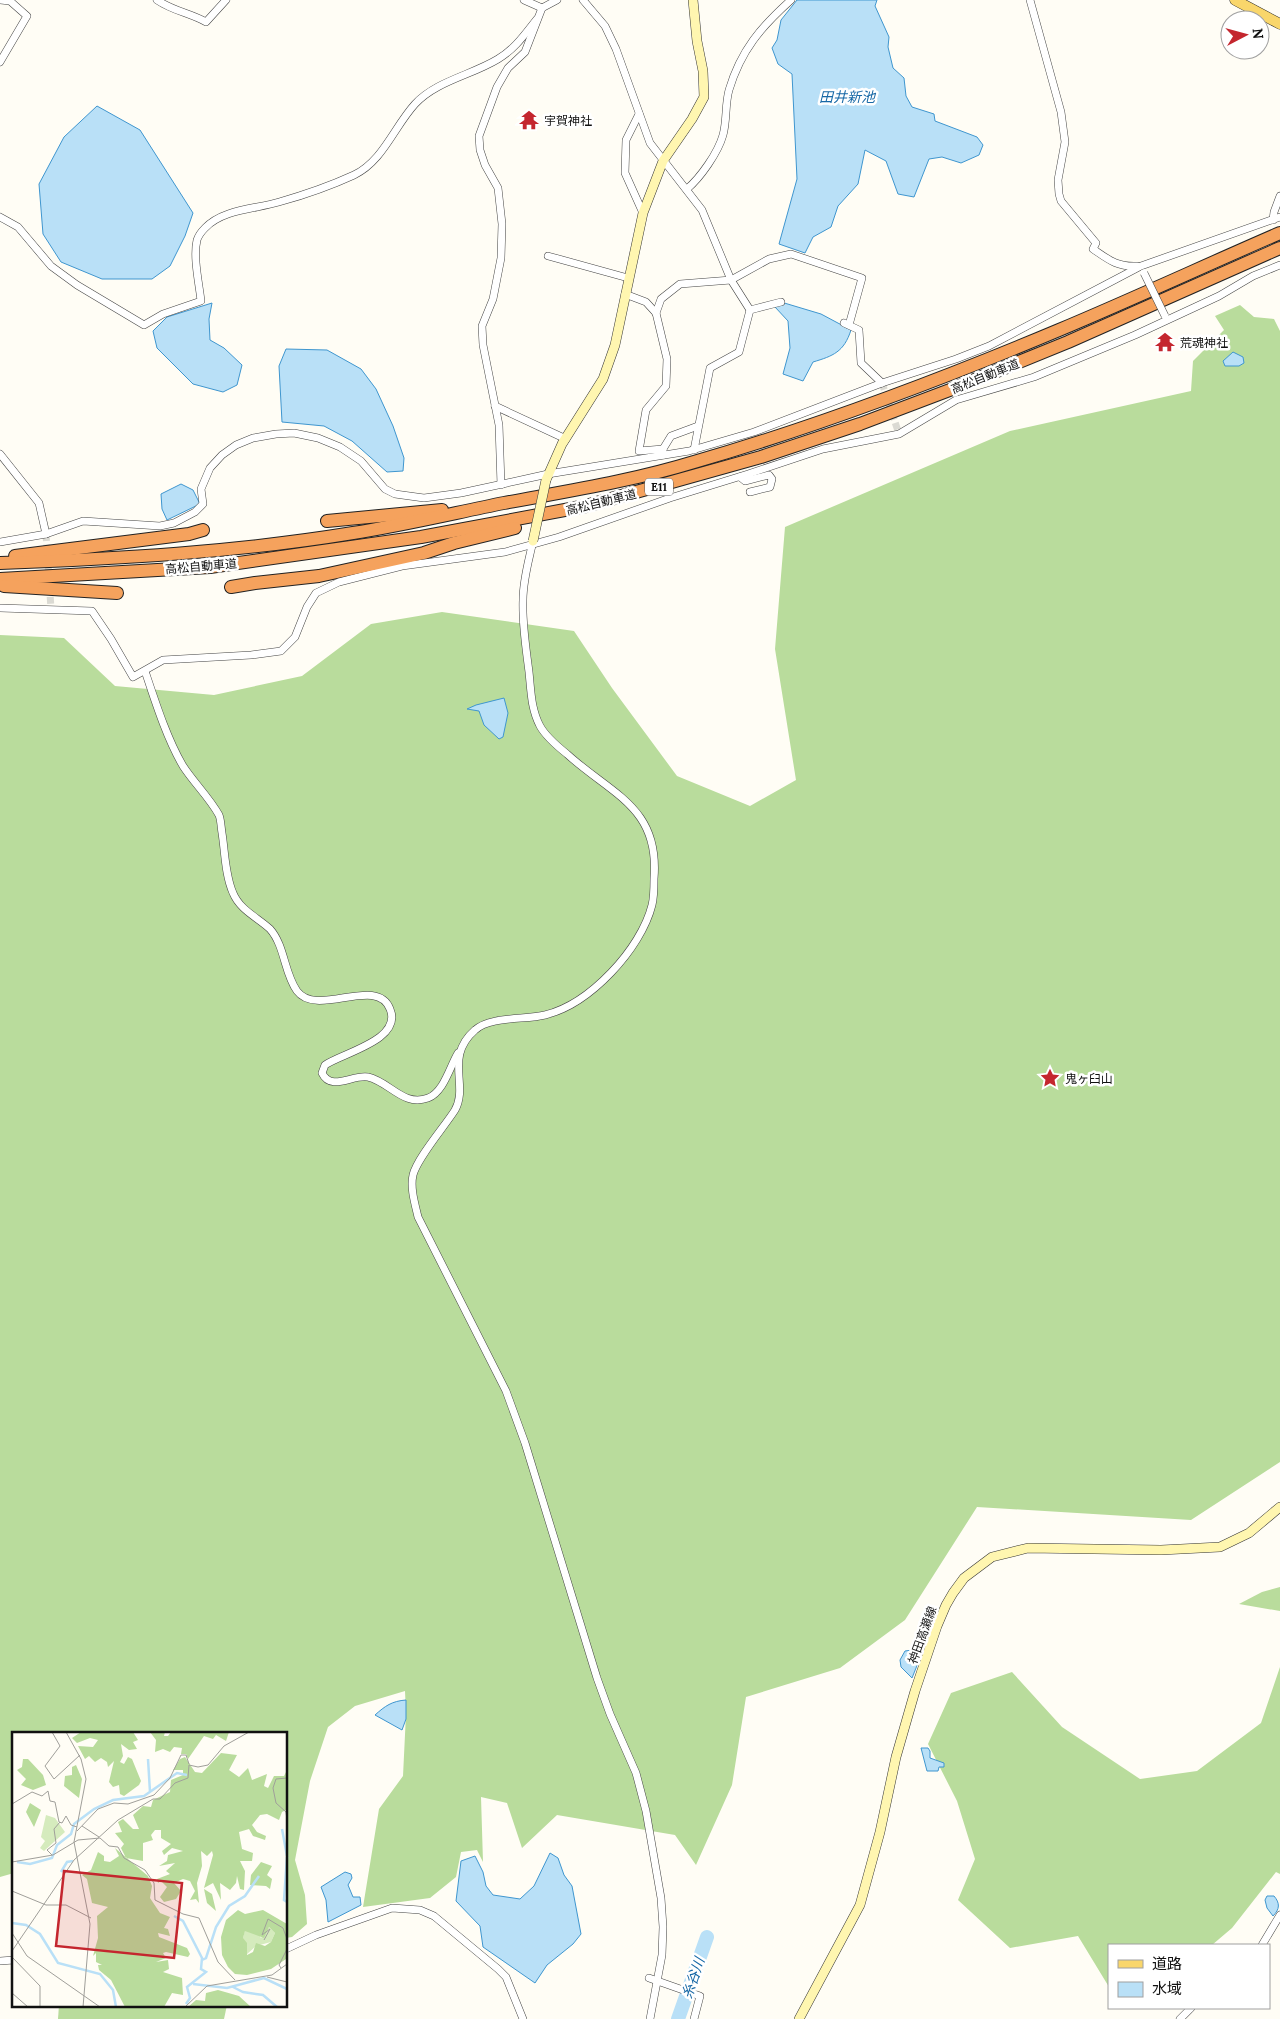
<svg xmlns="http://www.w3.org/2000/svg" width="1280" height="2019" viewBox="0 0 1280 2019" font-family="Lora,'Noto Sans JP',serif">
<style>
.forest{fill:#b9dc9c}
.water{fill:#b9e0f7;stroke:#3f96cf}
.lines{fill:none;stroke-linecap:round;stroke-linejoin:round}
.river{stroke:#b9e0f7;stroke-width:14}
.street-tunnel{stroke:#dbdad3;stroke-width:7;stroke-dasharray:7 3.5;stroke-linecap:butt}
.street-casing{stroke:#444;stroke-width:8}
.secondary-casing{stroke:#333;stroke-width:10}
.primary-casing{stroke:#222;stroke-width:11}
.highway-casing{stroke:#222;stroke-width:14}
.street{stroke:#fff;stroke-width:7}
.secondary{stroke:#fff6b0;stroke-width:9}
.primary{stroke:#f9d66b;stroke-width:10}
.highway{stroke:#f5a25d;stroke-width:12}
.street-bridge-casing{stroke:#444;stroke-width:8;stroke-linecap:butt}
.secondary-bridge-casing{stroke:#333;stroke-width:10;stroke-linecap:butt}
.street-bridge{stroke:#fff;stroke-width:7}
.secondary-bridge{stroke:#fff6b0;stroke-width:9}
.labels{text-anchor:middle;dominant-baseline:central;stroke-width:5;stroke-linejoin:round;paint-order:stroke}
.shield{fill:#fff;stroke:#585858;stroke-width:1}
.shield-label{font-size:11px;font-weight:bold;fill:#111}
.poi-label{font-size:12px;fill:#111;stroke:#fff;text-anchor:start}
.street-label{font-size:12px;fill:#111;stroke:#fff}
.water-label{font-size:14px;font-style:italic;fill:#1768a6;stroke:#fff}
.inset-river{fill:none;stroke:#b9e0f7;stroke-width:2.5}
.inset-road{fill:none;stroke:#a09f9a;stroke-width:1}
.view{fill:#c4262e;fill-opacity:0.15;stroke:#c4262e;stroke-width:2.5}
.inset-edge{fill:none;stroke:#111;stroke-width:2.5}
</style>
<rect width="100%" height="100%" fill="#fffdf5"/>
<g class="forest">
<polygon points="1240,305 1254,317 1274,319 1280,331 1280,1462 1191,1520 977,1507 905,1620 840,1668 746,1697 732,1785 696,1865 675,1835 557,1815 522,1848 507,1803 481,1797 483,1862 477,1850 461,1852 456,1877 430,1898 363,1907 379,1809 403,1776 406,1714 405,1691 355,1706 328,1727 310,1781 295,1860 305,1895 307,1924 292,1937 286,1938 286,1733 14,1733 14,1873 0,1877 0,635 64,638 115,686 214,695 302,676 371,624 442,612 574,631 612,688 677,776 750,806 796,780 775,649 785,527 1010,431 1191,391 1193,361 1224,330 1215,316"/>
<polygon points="1280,1587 1280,1611 1239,1604 1262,1592"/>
<polygon points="1280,1667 1280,1874 1276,1872 1232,1928 1212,1945 1109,1945 1109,1987 1078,1936 1010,1948 958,1900 975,1859 957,1801 928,1744 951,1693 1012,1672 1062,1727 1140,1779 1197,1771 1261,1723"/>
<polygon points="59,2005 227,2005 224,2019 58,2019"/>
</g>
<g class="water">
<polygon points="797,0 877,0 875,6 889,37 888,47 893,68 904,78 906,96 912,107 934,114 935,121 977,137 983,145 979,155 961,163 942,157 929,159 914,197 898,194 886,161 865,150 858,184 838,206 831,227 813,237 805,253 779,244 797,179 792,74 778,64 772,48 777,40 781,20"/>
<polygon points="97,106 140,130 193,213 185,236 170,266 152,279 102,279 61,262 43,234 39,184 64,137"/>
<path d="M781,302L821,314L851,330C844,352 833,356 813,362L803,381L783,374L790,348L788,321L775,307Z"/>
<polygon points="212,303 209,319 210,340 224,348 242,365 237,385 223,392 193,384 157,348 153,331 167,317"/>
<polygon points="286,349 327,350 361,369 376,389 393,426 404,458 403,471 387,472 352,441 324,426 282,422 279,366"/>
<polygon points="1233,352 1243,357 1244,363 1239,366 1225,366 1223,361"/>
<polygon points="181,484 193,490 200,504 167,520 162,509 161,494"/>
<polygon points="504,698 508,713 503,737 499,739 484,725 479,711 467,709 476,705"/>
<polygon points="912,1650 918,1656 918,1663 912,1678 901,1667 900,1660 905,1651"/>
<path d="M406,1700V1719L402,1730L375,1715C385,1706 392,1701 406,1700Z"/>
<polygon points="921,1748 928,1748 930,1751 930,1758 944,1763 944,1767 939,1767 938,1771 927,1771"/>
<polygon points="550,1853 558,1858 564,1875 572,1886 581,1934 573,1944 547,1965 535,1983 483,1947 480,1926 456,1901 461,1861 475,1856 483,1872 486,1886 493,1895 520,1899 534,1886"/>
<polygon points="345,1872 351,1874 352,1878 348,1885 353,1897 360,1897 361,1905 328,1922 326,1900 321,1887"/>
<path d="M1267,1896H1274C1280,1903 1280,1909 1273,1916L1267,1908L1265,1900Z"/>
</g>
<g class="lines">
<polyline class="river" points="678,2019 707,1937"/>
<g class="street-tunnel">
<polyline points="882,383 899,434"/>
<polyline points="46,534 51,609"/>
</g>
<defs>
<g id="street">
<path d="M157,0C173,11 190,13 206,22L226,0"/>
<polyline points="524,0 542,8"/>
<polyline points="583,0 605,26 616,49 650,143 702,210 731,280 750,310 781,302"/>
<path d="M1030,0L1061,112L1065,142L1058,180L1059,194L1061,201L1096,243L1093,249C1109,260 1117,267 1137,266"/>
<polyline points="0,62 27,16 10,1 0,0"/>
<polyline points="639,114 626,140 625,173 643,213"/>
<path d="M687,189C700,178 718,153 723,135C727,121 725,104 729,90C741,50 761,27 791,0"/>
<path d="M0,217L18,227L51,266L77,285L144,325L163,314L201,301C199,283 193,257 197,240C198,237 202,231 205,228C223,209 256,209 279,202C304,195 330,186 354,175C383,161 394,127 415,104C436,81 472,75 498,59C515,49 525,34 537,19"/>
<polyline points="1273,220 1274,212 1280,196"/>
<polyline points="548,256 628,278"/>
<polyline points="625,294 646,302 656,313 667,359 666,386 646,410 639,451 663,449 663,455"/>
<polyline points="656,313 661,299 680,284 731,280 769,259 791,254 862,278 849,325"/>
<polyline points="844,323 859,330 861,363 882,383"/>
<polyline points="495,406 566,439"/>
<polyline points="663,449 671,436 698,426"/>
<polyline points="694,450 710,368 739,352 750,310"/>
<polyline points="0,454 39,503 46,534"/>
<polyline points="740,477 745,481 769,475 772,479 770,487 750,492"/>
<polyline points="501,485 499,425 483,345 482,326 493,299 501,258 502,224 498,188 485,165 480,150 479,136 497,87 508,68 525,52 542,8 557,0"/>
<path d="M533,541C529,560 523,579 523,600C522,624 526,648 529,672C531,691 531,709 540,726C546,737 557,746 567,754C612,795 660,807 654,879C654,888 654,897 652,905C641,949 590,1004 545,1015C526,1020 490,1016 475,1030C444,1057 469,1085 455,1110C445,1126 417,1158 413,1175C410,1188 415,1204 418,1217L506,1391L525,1443L597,1678L610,1714L636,1773L646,1811L661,1898L663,1927L662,1955L650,2019"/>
<polyline points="0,542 46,534 83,521 160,526 174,523 195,512 203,504 201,489 210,468 222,455 236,445 253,438 276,434 294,433 318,438 340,447 361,461 385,489 395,494 424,498 461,493 548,474 689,451 754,432 882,383 956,359 989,346 1141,266 1280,217"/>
<polyline points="0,608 92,611 111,639 133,677 163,660 251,655 281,651 295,637 307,607 316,593 339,582 402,566 505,552 559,537 670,498 748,474 823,449 899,434 956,400 1034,377 1135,335 1219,296 1253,276 1280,265"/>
<path d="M145,671C155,701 167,739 183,766C194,783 209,797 219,815C221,820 221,827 222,833C225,852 225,875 233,893C240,910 257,917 270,929C285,946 284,973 297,991C317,1018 377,975 390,1009C403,1040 342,1053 325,1065L322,1073C331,1092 353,1074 368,1077C390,1082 403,1107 428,1098C444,1092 450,1066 458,1053"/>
<polyline points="1262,1945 1280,1915"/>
<polyline points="286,1949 316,1935 392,1908 420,1910 434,1916 498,1969 506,1977 523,2019"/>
<polyline points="0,1961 14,1960"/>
<polyline points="649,1978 700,1996 694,2019"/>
<polyline points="1180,2019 1191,2008"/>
</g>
<g id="secondary">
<polyline points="546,480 562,444 603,379 615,345 643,213 663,161 692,119 704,97 703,71 697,41 693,0"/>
<polyline points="799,2019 860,1905 880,1832 896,1757 915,1691 937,1626 946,1605 953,1593 964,1578 992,1557 1028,1548 1161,1550 1220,1547 1249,1533 1280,1507"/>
</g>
<polyline id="primary" points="1235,0 1280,24"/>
<g id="highway">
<polyline points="327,521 442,510"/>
<polyline points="15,556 189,534 203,530"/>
<path d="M0,563C118,559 237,552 353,533C404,525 454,513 504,503C568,491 632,481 694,462C819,426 940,380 1059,330C1133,299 1206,265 1280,233"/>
<polyline points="0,579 210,567 421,537 586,506 761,457 860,424 955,388 1068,342 1280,248"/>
<polyline points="4,586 117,593"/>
<polyline points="231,587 255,583 319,576 424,553 454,543 515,528"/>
</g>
</defs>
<use href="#street" class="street-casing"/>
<use href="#secondary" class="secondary-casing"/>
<use href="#primary" class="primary-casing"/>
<use href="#highway" class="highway-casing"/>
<use href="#street" class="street"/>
<use href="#secondary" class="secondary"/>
<use href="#primary" class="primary"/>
<use href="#highway" class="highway"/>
<defs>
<polyline id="street-bridge" points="1144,273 1165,316"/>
<polyline id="secondary-bridge" points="533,541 546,480"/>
</defs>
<use href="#street-bridge" class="street-bridge-casing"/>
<use href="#secondary-bridge" class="secondary-bridge-casing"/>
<use href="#street-bridge" class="street-bridge"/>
<use href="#secondary-bridge" class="secondary-bridge"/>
</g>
<defs>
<symbol id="temple-bare" viewBox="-9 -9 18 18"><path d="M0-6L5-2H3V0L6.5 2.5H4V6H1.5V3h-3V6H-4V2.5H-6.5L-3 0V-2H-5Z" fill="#c4262e" stroke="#fff" stroke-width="2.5" paint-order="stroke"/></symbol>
<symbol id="sight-bare" viewBox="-9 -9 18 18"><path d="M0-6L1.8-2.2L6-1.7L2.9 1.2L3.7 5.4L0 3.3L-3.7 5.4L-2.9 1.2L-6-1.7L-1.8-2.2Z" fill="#c4262e" stroke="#fff" stroke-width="2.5" paint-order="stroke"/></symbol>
</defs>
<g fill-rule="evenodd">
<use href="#temple-bare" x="515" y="106" width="28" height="28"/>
<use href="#temple-bare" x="1151" y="328" width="28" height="28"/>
<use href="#sight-bare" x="1036" y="1064" width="28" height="28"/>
</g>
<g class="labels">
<rect class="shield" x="645" y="478.5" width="28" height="17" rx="4"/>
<g class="shield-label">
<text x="659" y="487">E11</text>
</g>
<g class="poi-label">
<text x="544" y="120">宇賀神社</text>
<text x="1180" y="342">荒魂神社</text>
<text x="1065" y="1078">鬼ヶ臼山</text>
</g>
<g class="street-label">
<text transform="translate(985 376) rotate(-22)">高松自動車道</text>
<text transform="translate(601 502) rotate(-14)">高松自動車道</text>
<text transform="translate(201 566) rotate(-5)">高松自動車道</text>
<text transform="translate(922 1635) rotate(-70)">神田高瀬線</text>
</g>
<g class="water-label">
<text x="847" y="97">田井新池</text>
<text transform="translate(693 1978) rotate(-71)">糸谷川</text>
</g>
</g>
<g transform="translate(12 1732)">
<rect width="275" height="275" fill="#fffdf5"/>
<path d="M34,83L43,86L53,100L32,119L28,116L33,109L29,105ZM257,195L263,201L259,210L244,214L234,223L231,206L233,198L246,201L249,206Z" fill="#d5ebbd"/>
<path d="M69,0H121L126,8L121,10L125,17L117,18L109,12L111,24L108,30L112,32L116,25L120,27L129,49L127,53L112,64L108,62L107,53L101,55L97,50L102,29L96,35L95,30L89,26L83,30L77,24L73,27L66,14L81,15L86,8L78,6L65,11L60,6ZM138,0H153L152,4H156L159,0H217L214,9L204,3L201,7L192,4L176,27L174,22H169L170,16L162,15L158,20L151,17L143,20L144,8ZM209,21L225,23L217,38L227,45L236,36L240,48L255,42L252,54L256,56L262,44H272L275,38V82L274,78L270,80L267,88L255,82L248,83L240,93L245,100L254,104L253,108L241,104L237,97L227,100L230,117L241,121L240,129H228L233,139L232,158L228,157L225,144L224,151L218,158L208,151L209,168L201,151L192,156L201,123L200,119L195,124L189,119L190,134L185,151L187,171L184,167L178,168L183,159L178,149L171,147L162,151L169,159L164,167L152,170L148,165L155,155L149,149L146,151L145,147L158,142L154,139L163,131L147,134L155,129L156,123L171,119L160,116L152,123L150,119L159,112L149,106V98H143L139,103L141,108L131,111V129L114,126L109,116L112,112L103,101L110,100L106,90L111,87L121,97H127L121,83L131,74L139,75L141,68L158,60L159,48L171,43V38H161L168,27L173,25L183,40L190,41ZM11,27H16L31,43L34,53L21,58L9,53L14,47L5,38L10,35ZM64,33L70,47L67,66L52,54L53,44L60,43V35ZM18,71L29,78L22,95L14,80ZM103,116L136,144L140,154L138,166L148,181L158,185L152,196L156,197L158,204L146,201L147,205L175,216L178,222L176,225L154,220L151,221L154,226L144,230L156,228L157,237L151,240L170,246L171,263L160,261L152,275H113L99,248L87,238L86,233H90L84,230V221L81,224L86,206L85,184L96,175L80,171L75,147L70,143L79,138L86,120L92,124V129L98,130L107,124ZM249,130L260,134L255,143L260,147L258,157L254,154L238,153L239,143ZM192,157L200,162L204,179L195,171ZM226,178L233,182L251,178L275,192L274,227L259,237L235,243L223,242L216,235L210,223L209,205L214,188ZM257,195L263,201L259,210L253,214L244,211L241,220L235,223V211L231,206L233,199L252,206ZM206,258L227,264L239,275H176L184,268L193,269L194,261Z" fill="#b9dc9c" fill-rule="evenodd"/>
<path class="inset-river" d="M136,27L138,60M270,97L275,124M275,125L272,168L275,170M5,130L18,132L40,126L45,113L59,102L62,92L82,77L101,68L132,64L165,41L175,43M49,140L55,130L61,129M162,184L171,189L190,226L189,237L194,240L175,255L178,266L174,272M0,191L14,193L28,202L46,231L88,242L101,258L104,275M190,228L194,226L204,195L217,174L233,164L247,144M181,252L215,256L252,246L275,257M221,255L231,260L251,263L265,275"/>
<path class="inset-road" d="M40,0L48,14L33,34L42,47M54,0L69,27L74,47L62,110L78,192L71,275M275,46L264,47L261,56L264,71L274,80L275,88M42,47L68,23M0,72L20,60L30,64L36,59L38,69L43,70L47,90L50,91L54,84L59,93L65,95M70,94L87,105M65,99L86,77L102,71L116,72L142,63L158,46L169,23H174L177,32M40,123L35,118L44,111L42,97L48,90M0,130L41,123L66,108L88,106L97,114L106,115L112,126L133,138L142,151L143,168L171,182L187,186L206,230L223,248M0,159L34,173H54L79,186M0,201L15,224L88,275M252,208L258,197L250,203L256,187L271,196L275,207M0,219L62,128L106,88L141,67H148L163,51L176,46L177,33L186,35L196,33L212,14L237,0M0,225L28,254V275M269,236L267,233L275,217M255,245L275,250M0,261L16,275M173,275L195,254L260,243L275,232"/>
<path class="view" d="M52,139L170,151L162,226L44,214Z"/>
<rect width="275" height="275" class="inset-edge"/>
</g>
<rect x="1108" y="1944" width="162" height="65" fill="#ffffff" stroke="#a0a0a0"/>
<rect x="1118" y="1960" width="25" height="8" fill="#f9d66b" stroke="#a0a0a0"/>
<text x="1152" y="1969" font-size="15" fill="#111111">道路</text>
<rect x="1118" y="1982" width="25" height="15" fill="#b9e0f7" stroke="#a0a0a0"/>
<text x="1152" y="1994" font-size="15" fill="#111111">水域</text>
<g transform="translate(1245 35) rotate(84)"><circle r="24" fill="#ffffff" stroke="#a0a0a0"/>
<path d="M0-4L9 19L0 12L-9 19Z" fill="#c4262e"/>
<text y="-8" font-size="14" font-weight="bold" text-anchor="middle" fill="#111111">N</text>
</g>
</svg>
